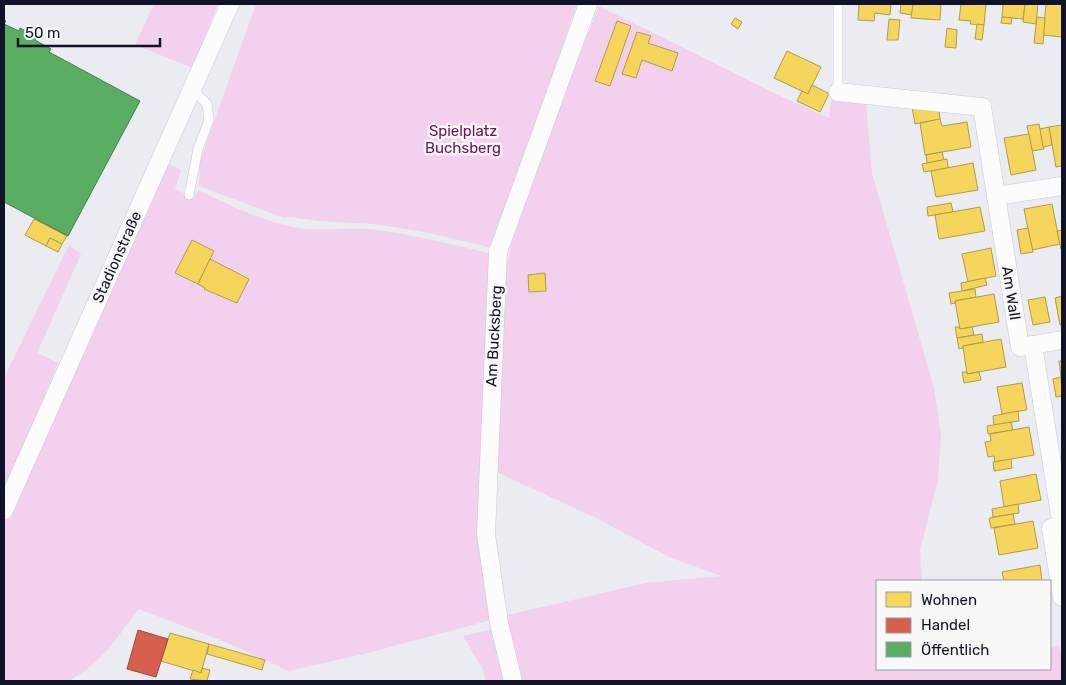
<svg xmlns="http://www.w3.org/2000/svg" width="1066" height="685" viewBox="0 0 1066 685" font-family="Rubik,sans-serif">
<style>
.green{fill:#f3d0ee}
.homes{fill:#f6d55c;stroke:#b19b4c}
.shops{fill:#d6604d;stroke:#9b4942}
.public{fill:#5aae61;stroke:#448050}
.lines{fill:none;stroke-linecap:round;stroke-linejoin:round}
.service-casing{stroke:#c6c9d8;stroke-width:10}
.minor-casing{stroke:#c6c9d8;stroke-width:19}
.service{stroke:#fcfcfd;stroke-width:9}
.minor{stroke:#fcfcfd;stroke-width:18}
.labels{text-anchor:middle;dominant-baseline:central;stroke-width:5;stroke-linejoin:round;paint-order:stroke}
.park-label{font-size:15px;fill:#6c115e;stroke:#f8f8f8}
.street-label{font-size:15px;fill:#101327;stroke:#f8f8f8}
</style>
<rect width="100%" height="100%" fill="#eaecf2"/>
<g class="green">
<polygon points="154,4 218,4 193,68 135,45"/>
<polygon points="256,4 577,4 492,248 425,232 373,224 318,221 290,217 284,218 199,186 200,161"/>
<polygon points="599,6 776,94 829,118 831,100 866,104 872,173 934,388 941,434 938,480 920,550 922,581 877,581 877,669 1050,669 1050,647 1059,645 1062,660 1062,681 519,681 504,616 645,583 721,576 669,557 596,518 492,470 504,277 512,242 564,94"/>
<path d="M163,161L181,170L175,189L194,198L198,190C231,206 267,224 305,229C326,231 348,227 369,229C411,234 451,244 492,254L485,454L477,529L491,620L364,654L288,671C240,646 189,628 138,609C119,636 99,666 68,681H4V517Z"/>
<polygon points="69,245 81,254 37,353 58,363 4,494 4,378"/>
<polygon points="493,629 507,681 486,681 483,670 463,636"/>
</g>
<g class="homes">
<polygon points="859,4 891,4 890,15 875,13 874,21 858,20"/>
<polygon points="901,4 913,4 912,15 900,13"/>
<polygon points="913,4 941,4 940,20 911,18"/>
<polygon points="961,4 986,4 984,25 970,24 971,21 959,20"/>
<polygon points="1003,4 1025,4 1023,19 1002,17"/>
<polygon points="1025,4 1038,4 1036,24 1023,22"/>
<polygon points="1046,4 1062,4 1062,37 1043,35"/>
<polygon points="1002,17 1012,18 1011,24 1001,23"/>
<polygon points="1037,17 1045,18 1043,44 1034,43"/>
<polygon points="735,18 742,22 738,29 731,24"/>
<polygon points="889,19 900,20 898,40 887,40"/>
<polygon points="617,21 631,26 610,86 595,81"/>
<polygon points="977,24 984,25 982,40 975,39"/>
<polygon points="947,28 957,30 956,48 945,47"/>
<polygon points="637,32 651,36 648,43 678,53 672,71 642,60 636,78 622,74"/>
<polygon points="787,51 821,67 808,94 774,78"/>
<polygon points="812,85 828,93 828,96 820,112 797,101 802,91 808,94"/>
<polygon points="912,107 939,110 940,119 915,124"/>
<polygon points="940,119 942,126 967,122 971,147 925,155 920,123"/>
<polygon points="1039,124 1044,149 1032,151 1027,126"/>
<polygon points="1062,125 1062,166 1056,167 1049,127"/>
<polygon points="1049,127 1052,145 1043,147 1040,129"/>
<polygon points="1029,134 1036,170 1011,175 1004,138"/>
<polygon points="942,152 944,160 927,163 926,155"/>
<polygon points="947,159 948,168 924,172 922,164"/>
<polygon points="973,163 978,190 936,197 931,171"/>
<polygon points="951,203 953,212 928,216 927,207"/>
<polygon points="1052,204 1060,244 1032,250 1024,209"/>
<polygon points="980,207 985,231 939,239 935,215"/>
<polygon points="34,219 67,236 62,244 50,238 46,246 25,235"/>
<polygon points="1028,228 1033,252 1021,254 1017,230"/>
<polygon points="1062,230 1062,248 1061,249 1057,231"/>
<polygon points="50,238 62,244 58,252 46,246"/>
<polygon points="192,240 214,251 198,284 175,273"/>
<polygon points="991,248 996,276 968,282 962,254"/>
<polygon points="210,259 249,279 237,303 204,289 205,288 198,284"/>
<polygon points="545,273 546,291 529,292 528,275"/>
<polygon points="985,278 987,285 962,291 961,283"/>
<polygon points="975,289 976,297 955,301 955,303 951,304 949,293"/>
<polygon points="994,294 999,322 960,329 955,301"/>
<polygon points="1062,296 1062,324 1060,325 1055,298"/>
<polygon points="1045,297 1050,322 1033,325 1028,300"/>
<polygon points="955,327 959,327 960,329 972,327 974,335 957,338"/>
<polygon points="982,334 983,342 963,346 963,348 959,349 957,338"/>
<polygon points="1001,339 1006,367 967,374 963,346"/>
<polygon points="1059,361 1062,361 1062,382 1061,377"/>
<polygon points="962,372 967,372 967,374 979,372 981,380 964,383"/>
<polygon points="1061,377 1062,396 1056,397 1053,379"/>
<polygon points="1022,383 1027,410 1002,414 997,387"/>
<polygon points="1018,411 1019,421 994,425 993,416"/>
<polygon points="1011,422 1013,430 988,434 987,426"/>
<polygon points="1029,427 1034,455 995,462 994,456 988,457 985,442 991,441 990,434"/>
<polygon points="1011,459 1012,468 994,471 993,462"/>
<polygon points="1036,474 1041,500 1004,507 1000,481"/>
<polygon points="1018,504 1019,513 993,517 992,509"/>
<polygon points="1013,514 1015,524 991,528 989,518"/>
<polygon points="1033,521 1038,548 999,555 994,528"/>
<polygon points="1040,565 1042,581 1004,581 1002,572"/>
<polygon points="170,633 209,644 201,673 161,661"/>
<polygon points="209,644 265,660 262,670 207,654"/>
<polygon points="202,668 210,670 207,681 190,679 193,670 201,673"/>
</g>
<polygon class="shops" points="138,630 168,639 156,677 127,669"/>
<polygon class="public" points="4,20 6,21 4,24 19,31 20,28 37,37 35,40 51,49 49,52 140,101 68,236 4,202"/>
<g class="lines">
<defs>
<g id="service">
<polyline points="838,4 838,92"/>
<polyline points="189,195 198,149 209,120 207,104 192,89"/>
</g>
<g id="minor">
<polyline points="838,92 982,107 1020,347 1033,345 1062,527 1051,528 1062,597"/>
<polyline points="996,196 1062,186"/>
<polyline points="1033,345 1062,340"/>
<polyline points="4,510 230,4"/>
<polyline points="513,681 499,623 486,534 498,252 588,4"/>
</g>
</defs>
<use href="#service" class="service-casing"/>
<use href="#minor" class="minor-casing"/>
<use href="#service" class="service"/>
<use href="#minor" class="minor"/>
</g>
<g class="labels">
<g class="park-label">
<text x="463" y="131">Spielplatz<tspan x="463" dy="17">Buchsberg</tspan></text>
</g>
<g class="street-label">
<text transform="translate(117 257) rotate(-66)">Stadionstraße</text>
<text transform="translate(1011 293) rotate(81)">Am Wall</text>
<text transform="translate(494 336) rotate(-87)">Am Bucksberg</text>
</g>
</g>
<rect width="1066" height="685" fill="none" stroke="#101327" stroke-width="10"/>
<rect x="876" y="580" width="175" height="90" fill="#f8f8f8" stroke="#9b9ca4"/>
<rect x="886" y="592" width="25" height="15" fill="#f6d55c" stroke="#9b9ca4"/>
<text x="921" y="605" font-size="15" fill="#101327">Wohnen</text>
<rect x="886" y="618" width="25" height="15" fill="#d6604d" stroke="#9b9ca4"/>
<text x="921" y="630" font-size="15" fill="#101327">Handel</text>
<rect x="886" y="642" width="25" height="15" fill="#5aae61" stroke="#9b9ca4"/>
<text x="921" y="655" font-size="15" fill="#101327">Öffentlich</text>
<path d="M18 38v8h142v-8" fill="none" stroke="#101327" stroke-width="2.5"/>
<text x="25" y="38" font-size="15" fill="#101327" stroke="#f8f8f8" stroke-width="4" paint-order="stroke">50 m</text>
</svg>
